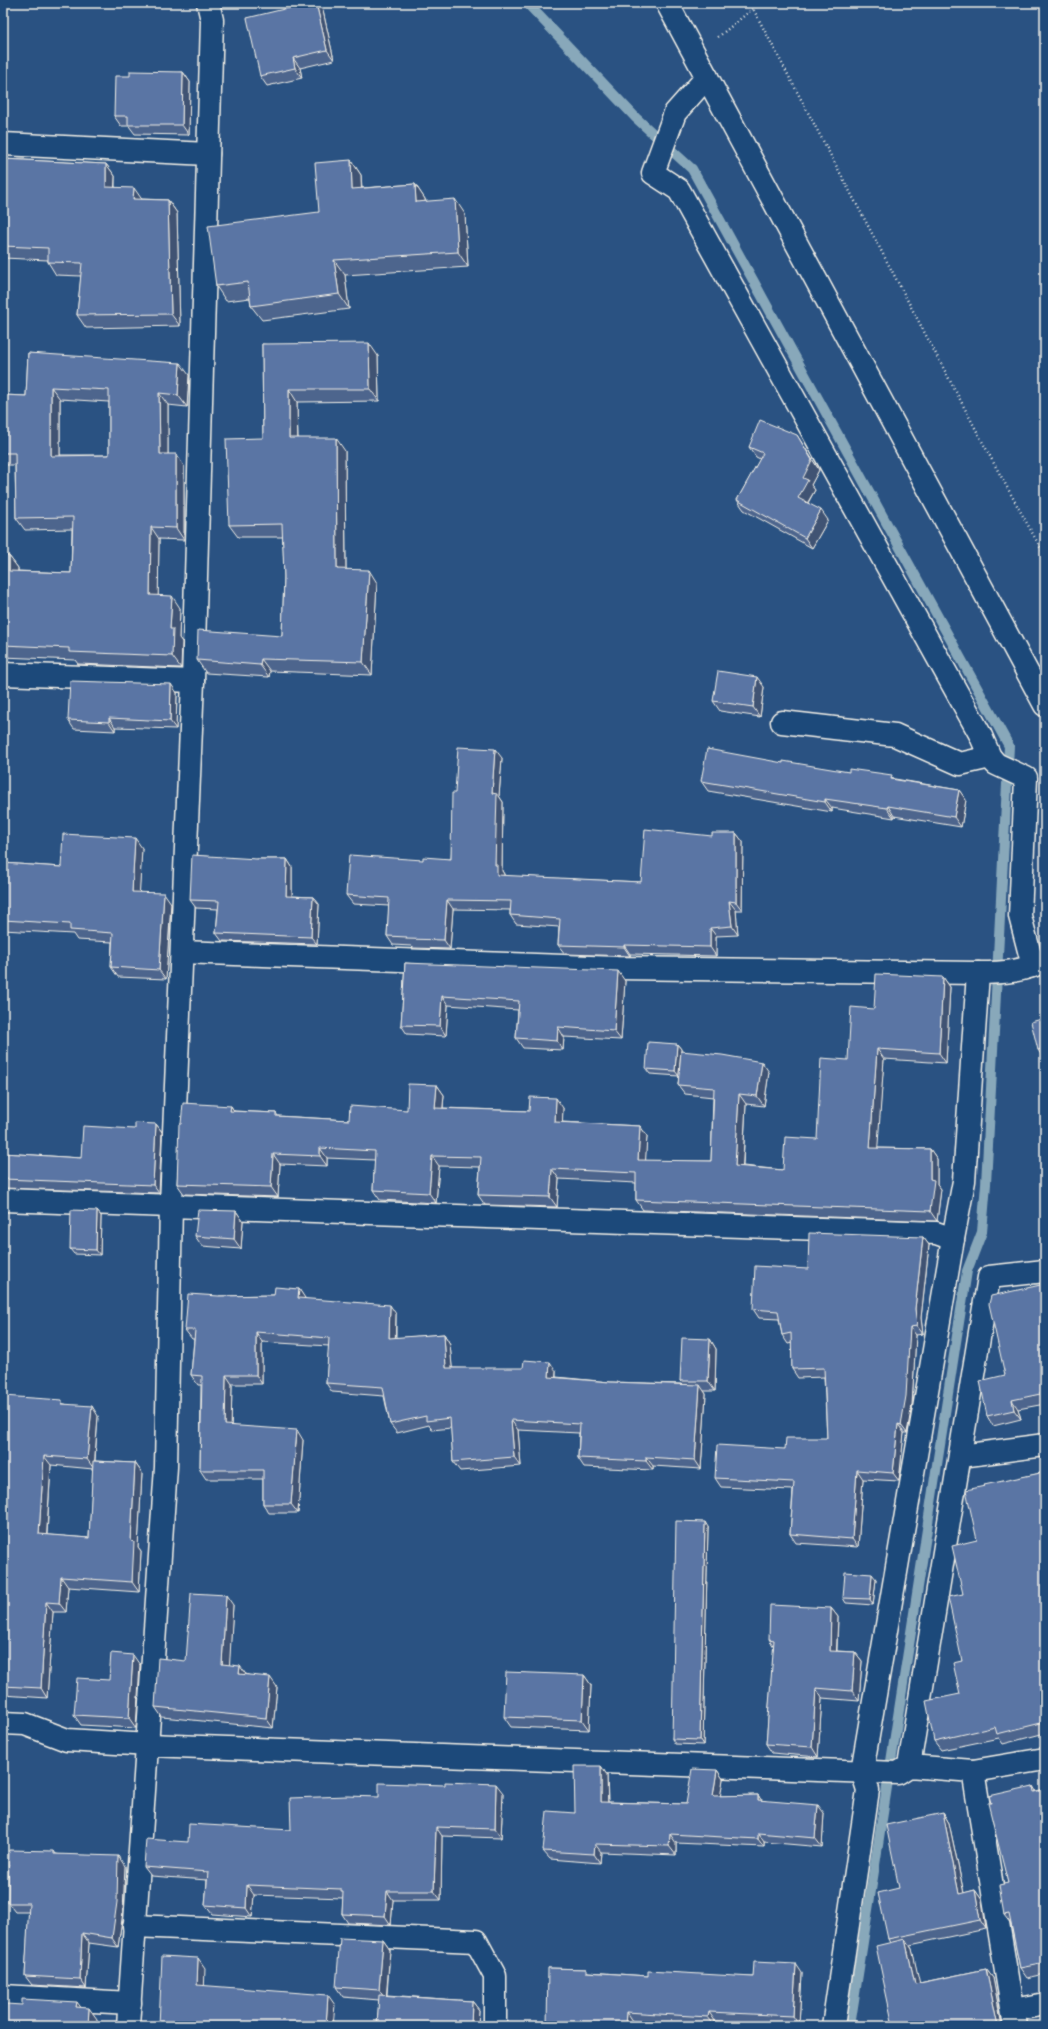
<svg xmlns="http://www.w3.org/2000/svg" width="1048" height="2029" viewBox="0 0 1048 2029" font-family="'Playpen Sans',sans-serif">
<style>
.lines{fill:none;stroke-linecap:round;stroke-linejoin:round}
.stream{stroke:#88a8ba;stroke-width:10}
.street-casing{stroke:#f4f1e8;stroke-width:25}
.secondary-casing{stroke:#f4f1e8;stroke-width:25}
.path{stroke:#f4f1e8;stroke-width:2.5;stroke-dasharray:1 3;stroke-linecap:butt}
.street{stroke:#1f4a7a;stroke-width:22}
.secondary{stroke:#1f4a7a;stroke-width:22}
.wall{fill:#4d658d;stroke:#f4f1e8;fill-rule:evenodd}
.shaded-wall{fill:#3f5273;stroke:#f4f1e8}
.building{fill:#5a75a4;stroke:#f4f1e8;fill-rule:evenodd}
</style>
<rect width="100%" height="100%" fill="#2a5282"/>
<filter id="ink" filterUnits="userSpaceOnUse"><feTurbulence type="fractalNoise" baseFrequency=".025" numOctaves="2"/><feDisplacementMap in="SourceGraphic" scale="8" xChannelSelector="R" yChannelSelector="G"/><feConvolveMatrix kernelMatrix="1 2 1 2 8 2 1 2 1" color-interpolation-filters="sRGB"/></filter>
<g filter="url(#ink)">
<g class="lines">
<polyline class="stream" points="527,3 636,118 692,169 1009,746 986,1184 982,1232 967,1271 850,2026"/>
<defs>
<g id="street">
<polyline points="707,77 675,113 653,173 679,190 980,734 990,757 996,764 1026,778 1020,916 1033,966"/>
<polyline points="3,144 208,154"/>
<polyline points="3,674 193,681"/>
<polyline points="782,722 895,735 960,764 990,757"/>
<path d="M182,952L617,968L978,973C1002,973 1024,972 1045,960"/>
<polyline points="3,1200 936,1233 953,1239"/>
<polyline points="961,1456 1045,1445"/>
<polyline points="3,1723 25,1724 67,1740 149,1745 898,1773 909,1766 973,1771 1045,1759"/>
<polyline points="909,1766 989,1277 1045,1271"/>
<polyline points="973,1771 1015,2026"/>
<polyline points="134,1926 476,1941 495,1976 495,2026"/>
<polyline points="3,1996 130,2003"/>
<polyline points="1013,2010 1045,2004"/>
<polyline points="128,2026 166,1467 171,1204 193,681 212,20 208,3"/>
<polyline points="833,2026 868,1790 862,1771 953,1239 964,1181 978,973"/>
</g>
<polyline id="secondary" points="667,3 1045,705"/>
</defs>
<use href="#street" class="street-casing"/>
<use href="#secondary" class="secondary-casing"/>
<g class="path">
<polyline points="750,3 991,458 1045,556"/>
<polyline points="718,37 760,3"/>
</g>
<use href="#street" class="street"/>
<use href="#secondary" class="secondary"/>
</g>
<g class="wall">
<polygon points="309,3 317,3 323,11 334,60 300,68 302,78 267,86 260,76"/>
<polygon points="183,72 190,82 189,135 135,134 129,126 121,126 114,116 130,76"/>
<polygon points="3,159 106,164 115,176 115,187 142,199 168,200 177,213 180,326 86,328 77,315 81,276 56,275 48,262 48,260 3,258"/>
<polygon points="351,160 361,175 362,188 415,184 425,199 425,201 465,214 468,267 345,275 349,309 262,320 251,306 250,298 226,301 216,286 319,212"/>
<polygon points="262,344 378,356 379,401 297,402 298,438 345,451 346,569 377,583 372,675 270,671 269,677 206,673 197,660 282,636 284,577 283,537 238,537 229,525 263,438"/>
<path d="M28,353L189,375L187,407L168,405V454L184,466V540L159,539L158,596L180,608L179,638L182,642L181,668L78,664L75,660L3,657V556H9L18,568V571L71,573L72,529L25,530L16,518L15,465H3V395L26,396ZM60,399L109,402V455H60Z"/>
<polygon points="803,445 819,470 811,485 815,490 808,503 828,520 812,548 744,510 737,500 760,459 756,457 749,447"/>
<polygon points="764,687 760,717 720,711 713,701"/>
<polygon points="177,693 176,729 115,727 115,731 74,729 68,720"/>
<polygon points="502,758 499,796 503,802 502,871 504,874 504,876 641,882 712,836 736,833 743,842 742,910 736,910 738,935 716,936 716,956 630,954 630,956 565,954 558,945 559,927 516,924 510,915 510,910 453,909 450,949 413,948 411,946 393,945 387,936 389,906 353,904 346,895 423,860 451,859 455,793"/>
<polygon points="783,763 895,779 959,790 966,800 961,827 894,816 894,818 832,808 832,812 708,791 701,781"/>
<polygon points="142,848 139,892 171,903 166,979 118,977 111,967 112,942 77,940 73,934 3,930 3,863 61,867"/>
<polygon points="257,859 287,859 292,867 292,896 313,897 319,904 317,944 222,941 216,933 218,909 196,908 190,900"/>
<polygon points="405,963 625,981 621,1040 564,1037 563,1050 523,1048 516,1038 518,1010 448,1005 446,1036 407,1034 401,1025"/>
<polygon points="943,977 950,987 946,1063 884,1059 877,1148 930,1149 937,1159 937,1184 941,1189 937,1221 643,1210 636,1200 636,1183 559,1179 557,1207 485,1205 478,1195 480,1167 439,1166 436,1203 380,1200 373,1190 375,1160 327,1158 327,1166 280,1164 278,1197 184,1194 177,1184 181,1124 231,1106 234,1111 276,1113 278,1116 349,1120 407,1110 437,1085 444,1095 443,1108 529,1111 563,1108 562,1122 640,1126 647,1136 645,1161 711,1161 713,1097 685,1094 678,1085 679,1076 650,1074 646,1069 677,1044 681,1049 679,1075 769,1072 764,1106 746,1104 743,1166 783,1170 817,1139 848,1060 874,1009"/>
<polygon points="1045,1018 1045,1060 1038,1050"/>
<polygon points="156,1124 162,1132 159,1193 3,1188 3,1153 81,1158 135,1129"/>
<polygon points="97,1211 101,1216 100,1255 74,1254 70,1249"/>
<polygon points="236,1211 243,1221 241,1249 202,1246 195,1236"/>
<polygon points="923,1237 929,1245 921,1318 923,1334 916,1335 912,1405 907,1433 904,1433 899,1481 863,1479 858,1547 796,1543 790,1534 793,1490 721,1487 715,1478 785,1449 827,1438 824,1377 798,1378 792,1369 792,1343 788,1344 782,1335 779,1319 759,1318 753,1309 808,1269"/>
<polygon points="1045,1284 1045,1404 1018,1409 1021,1419 993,1426 987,1416"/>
<polygon points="299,1289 305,1299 396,1314 396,1338 444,1334 450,1344 452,1368 556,1371 556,1377 610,1382 683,1384 680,1381 710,1339 716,1349 715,1391 704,1391 706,1394 701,1469 653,1466 653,1470 584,1467 578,1458 579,1433 518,1430 521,1466 460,1471 453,1462 451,1428 432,1430 429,1425 397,1433 390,1424 384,1396 332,1392 326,1383 329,1346 262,1342 262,1384 232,1384 231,1426 303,1440 298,1513 269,1513 263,1504 263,1479 206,1479 200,1470 201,1385 198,1385 191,1375 194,1339 192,1339 185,1330 219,1296 274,1295"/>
<path d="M3,1396L65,1404L98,1416L95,1461L135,1463L142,1473L138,1547L141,1551L139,1592L68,1587L66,1612H53L47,1698L3,1695ZM51,1465L93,1469L89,1538L47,1535Z"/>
<polygon points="1045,1472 1045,1733 1003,1744 999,1738 941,1750 934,1741 960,1694 962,1661 963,1594 977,1540 985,1486"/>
<polygon points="708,1527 703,1745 675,1744 672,1739"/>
<polygon points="876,1579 873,1605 846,1603 843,1598"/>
<polygon points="233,1605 229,1665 246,1674 277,1687 273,1728 162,1717 155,1707 186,1661"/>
<polygon points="831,1608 838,1617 837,1651 855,1652 862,1661 859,1701 822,1698 818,1757 772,1753 766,1744 774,1647 769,1639"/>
<polygon points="140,1665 136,1728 81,1725 74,1715"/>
<polygon points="584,1675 591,1685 589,1730 511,1727 504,1717"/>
<polygon points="601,1766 607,1775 608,1802 686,1804 717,1770 723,1779 720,1796 758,1795 761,1800 824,1813 822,1847 764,1842 764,1847 676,1843 676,1855 601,1852 600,1863 550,1859 543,1851 575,1813"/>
<polygon points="1033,1786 1036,1791 1045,1789 1045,1974 1027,1978 1020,1968 1011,1924 1004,1915 1008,1883 991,1803"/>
<polygon points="503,1793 501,1838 442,1836 441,1900 393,1900 391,1925 348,1923 342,1914 343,1898 254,1895 252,1917 212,1914 205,1905 207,1880 151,1876 144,1867 188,1842 291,1830 379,1797"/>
<polygon points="943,1813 949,1823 964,1893 975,1890 982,1900 986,1929 910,1945 912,1949 919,1983 986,1969 993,1978 1002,2026 893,2026 890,1943 888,1939 899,1888"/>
<polygon points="54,1851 56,1854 125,1866 123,1912 118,1947 89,1943 86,1988 32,1985 25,1976 29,1912 15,1912 8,1903"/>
<polygon points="383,1940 390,1950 387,1995 472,2001 479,2010 478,2026 377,2026 379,2000 343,1997 336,1987"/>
<polygon points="548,1968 586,1969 588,1972 648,1976 753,1977 802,1973 799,2025 715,2021 714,2025 632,2021"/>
</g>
<g class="shaded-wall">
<polygon points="316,3 317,3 323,11 334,60 327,50"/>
<polygon points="293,58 300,68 302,78 295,68"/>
<polygon points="183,72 190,82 189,135 182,125"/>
<polygon points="351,160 361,175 362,204 352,189"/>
<polygon points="106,164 115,176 114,199 106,187"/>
<polygon points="415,184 425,199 426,216 416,202"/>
<polygon points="134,188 143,201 133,199"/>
<polygon points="455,199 465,214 468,267 458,252"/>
<polygon points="168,200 177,213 180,326 171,314"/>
<polygon points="334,260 345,275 349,309 339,294"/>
<polygon points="369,343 378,356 379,401 370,389"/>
<polygon points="180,363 189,375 187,407 178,395"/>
<polygon points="51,387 60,399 60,468 51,456"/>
<polygon points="289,389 297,402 298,451 289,438"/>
<polygon points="159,393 168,405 168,466 160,454"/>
<polygon points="797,435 819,470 811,485 815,490 805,507 798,498"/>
<polygon points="336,438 345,451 346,582 337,569"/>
<polygon points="176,454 184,466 184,540 176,528"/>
<polygon points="821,510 828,520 812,548 805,538"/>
<polygon points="151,527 159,539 158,608 150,595"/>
<polygon points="9,556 18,568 17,583 9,571"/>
<polygon points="369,570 377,583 372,675 363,662"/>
<polygon points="172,596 180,608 179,638 182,642 181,668 172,656 170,629"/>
<polygon points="261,659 270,671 269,677 260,665"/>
<polygon points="757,677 764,687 760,717 753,707"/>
<polygon points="171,684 177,693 176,729 170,721"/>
<polygon points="109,718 115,727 115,731 109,722"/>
<polygon points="495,749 502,758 499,796 503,802 502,871 504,874 503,884 497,875 495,865 492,793"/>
<polygon points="959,790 966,800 961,827 954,817"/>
<polygon points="825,799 832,808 832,812 825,802"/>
<polygon points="888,806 894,816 894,818 887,808"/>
<polygon points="736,833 743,842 742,910 736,902"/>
<polygon points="135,838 142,848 139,901 132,892"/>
<polygon points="287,859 292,867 292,903 286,896"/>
<polygon points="164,893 171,903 166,979 159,970"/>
<polygon points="313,897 319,904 317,944 311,937"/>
<polygon points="447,900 453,909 450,949 444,940"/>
<polygon points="729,901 736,910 738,935 732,926"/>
<polygon points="710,928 716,936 716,956 710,947"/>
<polygon points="624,945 630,954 630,956 624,947"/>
<polygon points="618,971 625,981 621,1040 614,1031"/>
<polygon points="943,977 950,987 946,1063 939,1053"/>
<polygon points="442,996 448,1005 446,1036 440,1026"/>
<polygon points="558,1027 564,1037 563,1050 557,1041"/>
<polygon points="677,1044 681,1049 679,1076 675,1071"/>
<polygon points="877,1049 884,1059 877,1158 870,1148"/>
<polygon points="762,1062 769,1072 764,1106 757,1096"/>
<polygon points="437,1085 444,1095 442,1117 435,1108"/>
<polygon points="739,1094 746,1104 742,1176 735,1166"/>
<polygon points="556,1098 563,1108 562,1132 555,1122"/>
<polygon points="231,1106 237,1116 230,1111"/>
<polygon points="156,1124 162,1132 159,1193 153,1185"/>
<polygon points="640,1126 647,1136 645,1170 638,1160"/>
<polygon points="320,1148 327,1158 327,1166 320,1156"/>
<polygon points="930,1149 937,1159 937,1184 941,1189 937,1221 930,1211"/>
<polygon points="273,1154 280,1164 278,1197 271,1187"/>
<polygon points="432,1156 439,1166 436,1203 429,1193"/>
<polygon points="552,1169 559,1179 557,1207 550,1197"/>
<polygon points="97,1211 101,1216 100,1255 96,1250"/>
<polygon points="236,1211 243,1221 241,1249 234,1239"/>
<polygon points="923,1237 929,1245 921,1318 923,1334 917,1326 915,1309"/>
<polygon points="299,1289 305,1298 304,1307 298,1298"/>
<polygon points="390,1305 396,1314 395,1348 389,1338"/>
<polygon points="910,1327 916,1335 912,1405 907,1433 901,1425"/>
<polygon points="256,1332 262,1342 262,1384 256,1375"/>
<polygon points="444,1334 450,1344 453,1377 446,1368"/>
<polygon points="710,1339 716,1349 715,1391 708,1381"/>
<polygon points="550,1362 556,1371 555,1386 549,1377"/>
<polygon points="226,1375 232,1384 231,1434 225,1425"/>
<polygon points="700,1385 706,1394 701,1469 695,1460"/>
<polygon points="1012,1400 1018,1409 1021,1419 1014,1410"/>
<polygon points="92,1406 98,1416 94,1469 87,1459"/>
<polygon points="511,1420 518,1430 521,1466 514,1457"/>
<polygon points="898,1424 904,1433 899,1481 893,1473"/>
<polygon points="297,1430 303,1440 298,1513 291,1504"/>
<polygon points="44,1456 51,1465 46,1544 39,1534"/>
<polygon points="646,1457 653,1466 653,1470 646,1461"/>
<polygon points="135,1463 142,1473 138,1547 141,1551 139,1592 132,1582 131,1541"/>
<polygon points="857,1470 863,1479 858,1547 852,1539"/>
<polygon points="705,1522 708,1527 703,1745 700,1740"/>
<polygon points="872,1574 876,1579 873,1605 870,1599"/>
<polygon points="61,1577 68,1587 66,1612 59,1603"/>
<polygon points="226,1595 233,1605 229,1674 222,1664"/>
<polygon points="46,1602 53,1612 47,1698 41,1688"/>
<polygon points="831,1608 838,1617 836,1660 830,1651"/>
<polygon points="855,1652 862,1661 859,1701 852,1691"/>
<polygon points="133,1655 140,1665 136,1728 129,1718"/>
<polygon points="240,1666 247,1676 239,1674"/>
<polygon points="584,1675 591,1685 589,1730 582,1720"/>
<polygon points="270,1677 277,1687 273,1728 266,1718"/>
<polygon points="816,1688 822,1698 818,1757 812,1747"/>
<polygon points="601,1766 607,1775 608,1810 601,1802"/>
<polygon points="717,1770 723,1779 719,1805 713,1796"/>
<polygon points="496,1784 503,1793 501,1838 495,1829"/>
<polygon points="758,1795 764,1804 758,1800"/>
<polygon points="818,1805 824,1813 822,1847 815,1838"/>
<polygon points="943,1813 949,1823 966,1903 959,1894"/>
<polygon points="436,1827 442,1836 441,1900 434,1891"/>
<polygon points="758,1833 764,1842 764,1847 758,1839"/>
<polygon points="670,1834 676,1843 676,1855 669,1846"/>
<polygon points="595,1844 601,1852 600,1863 594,1854"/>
<polygon points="118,1856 125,1866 123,1912 118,1947 112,1938"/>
<polygon points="247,1885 254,1895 252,1917 246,1908"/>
<polygon points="975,1890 982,1900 986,1929 980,1920"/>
<polygon points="387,1891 393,1900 391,1925 385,1916"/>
<polygon points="82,1933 89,1943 86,1988 80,1979"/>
<polygon points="905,1939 912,1949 922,1993 915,1984"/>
<polygon points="383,1940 390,1950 386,2000 379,1990"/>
<polygon points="198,1958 205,1968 204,1995 197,1985"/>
<polygon points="796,1964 802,1973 799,2025 793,2016"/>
<polygon points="986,1969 993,1978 1002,2026 998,2026"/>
<polygon points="328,1995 335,2005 333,2026 326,2026"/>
<polygon points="472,2001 479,2010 478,2026 471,2026"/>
<polygon points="77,2002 85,2013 76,2007"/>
<polygon points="89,2008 97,2019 97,2026 88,2026"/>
<polygon points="626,2012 632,2021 632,2026 625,2026"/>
<polygon points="709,2012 715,2021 714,2025 708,2017"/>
</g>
<g class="building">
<polygon points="309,3 316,3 327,50 293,58 295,68 260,76 247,18"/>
<polygon points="130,71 183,72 182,125 128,125 128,116 114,116 115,76 130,76"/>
<polygon points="3,159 106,164 106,187 134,188 133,199 168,200 171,314 77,315 82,263 48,262 48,248 3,246"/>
<polygon points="351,160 352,189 415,184 416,202 455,199 458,252 334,260 339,294 251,306 248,282 216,286 208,226 319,212 315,163"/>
<polygon points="369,343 370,389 289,389 289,438 336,438 337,569 369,570 363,662 261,659 260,665 197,660 198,630 282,636 284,577 282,524 229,525 226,439 263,438 262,344"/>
<path d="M28,353L180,363L178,395L159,393L160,454H176V528L151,527L150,595L172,596L170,629H173L172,656L69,652V648L3,645V556H9V571L71,573L73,517L16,518L15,453H3V395L26,396ZM51,387L109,390V455L51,456Z"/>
<polygon points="760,420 797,435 812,460 803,478 808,480 798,498 821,510 805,538 737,500 763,453 749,447"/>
<polygon points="718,671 757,677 753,707 713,701"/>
<polygon points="70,681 171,684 170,721 109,718 109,722 68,720"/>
<polygon points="458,747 495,749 492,793 497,794 495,865 497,865 497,875 641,882 645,829 712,836 712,833 736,833 736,902 729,901 732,926 710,928 710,947 624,945 624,947 558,945 560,919 510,915 511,901 447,900 444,940 406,939 407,937 387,936 389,898 346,895 349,855 423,860 423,857 451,859 452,793 455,793"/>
<polygon points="707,749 783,763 783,761 849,772 849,769 892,775 891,779 959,790 954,817 888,806 887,808 825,799 825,802 701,781"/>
<polygon points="63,834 135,838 132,892 164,893 159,970 111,967 113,933 70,930 70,924 3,920 3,863 61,867"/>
<polygon points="192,855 257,859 287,859 286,896 313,897 311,937 216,933 219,901 190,900"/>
<polygon points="405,963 618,971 614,1031 558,1027 557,1041 516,1038 519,1001 442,996 440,1026 401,1025"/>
<polygon points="876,974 943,977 939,1053 877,1049 870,1148 930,1149 930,1179 934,1180 930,1211 636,1200 636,1173 552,1169 550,1197 478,1195 481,1157 432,1156 429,1193 373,1190 375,1151 320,1148 320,1156 273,1154 271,1187 177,1184 179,1124 181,1124 183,1103 231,1106 230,1111 276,1113 276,1116 349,1120 350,1106 407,1110 408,1084 437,1085 435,1108 529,1111 530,1097 556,1098 555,1122 640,1126 638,1160 711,1161 714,1088 678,1085 681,1051 722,1055 762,1062 757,1096 739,1094 735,1166 783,1170 785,1137 817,1139 821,1058 848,1060 851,1007 874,1009"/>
<polygon points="1045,1018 1045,1048 1038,1050 1031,1022"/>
<polygon points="648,1042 677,1044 675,1071 646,1069"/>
<polygon points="135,1123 156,1124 153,1185 3,1179 3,1153 81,1158 83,1126 135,1129"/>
<polygon points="71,1210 97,1211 96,1250 70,1249"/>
<polygon points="198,1210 236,1211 234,1239 195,1236"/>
<polygon points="809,1233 923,1237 915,1309 917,1326 910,1327 906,1396 901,1425 898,1424 893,1473 857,1470 852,1539 790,1534 794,1482 715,1478 717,1445 785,1449 786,1438 827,1438 824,1368 792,1369 791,1333 782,1335 778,1311 753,1309 755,1266 808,1269"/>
<polygon points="1045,1284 1045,1393 1012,1400 1014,1410 987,1416 980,1381 1005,1375 989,1304 991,1296"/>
<polygon points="275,1287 299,1289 298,1298 390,1305 389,1338 444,1334 446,1368 523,1368 524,1360 550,1362 549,1377 610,1382 700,1385 695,1460 646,1457 646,1461 578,1458 580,1424 511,1420 514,1457 453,1462 450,1418 426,1421 426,1416 390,1424 383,1387 326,1383 329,1338 256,1332 256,1375 226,1375 225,1425 297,1430 291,1504 263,1504 263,1470 200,1470 202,1376 191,1375 195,1330 185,1330 188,1294 219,1296 274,1295"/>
<polygon points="682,1338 710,1339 708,1381 680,1381"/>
<polygon points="3,1396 62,1400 62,1404 92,1406 87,1459 44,1456 39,1534 89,1538 93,1461 135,1463 131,1541 134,1542 132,1582 61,1577 59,1603 46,1602 41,1688 3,1686"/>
<polygon points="1045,1472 1045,1722 997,1734 995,1727 934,1741 926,1701 960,1694 953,1663 962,1661 948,1597 963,1594 952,1546 977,1540 966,1490 985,1486 984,1485"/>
<polygon points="676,1521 705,1522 700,1740 672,1739"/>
<polygon points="845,1572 872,1574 870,1599 843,1598"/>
<polygon points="191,1593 226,1595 222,1664 240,1666 239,1674 270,1677 266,1718 155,1707 158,1658 186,1661"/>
<polygon points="770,1605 831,1608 830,1651 855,1652 852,1691 816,1688 812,1747 766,1744 774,1640 769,1639"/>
<polygon points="111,1653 133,1655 129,1718 74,1715 77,1678 109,1680"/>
<polygon points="506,1672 584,1675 582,1720 504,1717"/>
<polygon points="574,1766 601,1766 601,1802 686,1804 692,1769 717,1770 713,1796 758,1795 758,1800 818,1805 815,1838 758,1833 758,1839 670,1834 669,1846 595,1844 594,1854 543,1851 547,1811 575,1813"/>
<polygon points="445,1782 496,1784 495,1829 436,1827 434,1891 387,1891 385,1916 342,1914 343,1892 341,1892 341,1889 247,1885 246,1908 205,1905 208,1872 144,1867 146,1839 188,1842 189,1824 291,1830 290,1798 347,1796 379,1797 379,1783 445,1785"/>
<polygon points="1033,1786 1034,1792 1045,1789 1045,1963 1020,1968 1009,1914 1004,1915 999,1885 1008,1883 988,1803 991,1803 989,1796"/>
<polygon points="943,1813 959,1894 975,1890 980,1920 888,1939 878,1893 899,1888 886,1825"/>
<polygon points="9,1850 54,1851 54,1854 118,1856 117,1902 112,1938 82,1933 80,1979 25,1976 29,1903 8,1903"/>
<polygon points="340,1938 383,1940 379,1990 336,1987"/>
<polygon points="905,1939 915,1984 986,1969 998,2026 929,2026 928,2024 919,2026 893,2026 876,1946"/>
<polygon points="162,1956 198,1958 197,1985 328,1995 326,2026 159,2026"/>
<polygon points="754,1962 796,1964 793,2016 709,2012 708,2017 626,2012 625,2026 547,2026 548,1968 586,1969 586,1972 648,1976 648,1971 753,1977"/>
<polygon points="379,1995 472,2001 471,2026 377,2026"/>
<polygon points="22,1999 77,2002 76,2007 89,2008 88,2026 5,2026 6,2004 22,2005"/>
</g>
</g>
<rect width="1048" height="2029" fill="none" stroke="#1f4a7a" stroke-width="16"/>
<rect x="8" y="8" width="1032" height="2013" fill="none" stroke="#f4f1e8" stroke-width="1.5" filter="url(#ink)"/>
</svg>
